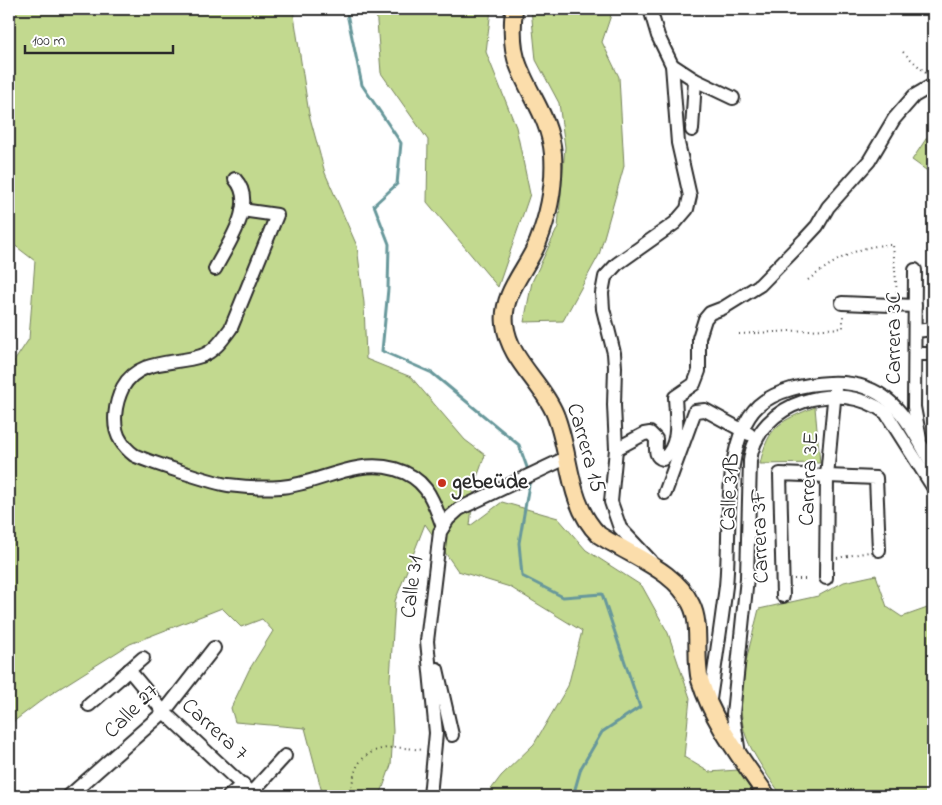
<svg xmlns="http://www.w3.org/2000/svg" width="942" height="805" viewBox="0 0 942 805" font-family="'Indie Flower',sans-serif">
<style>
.green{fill:#c2d98f;stroke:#76825d}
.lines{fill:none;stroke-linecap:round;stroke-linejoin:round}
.stream{stroke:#67989b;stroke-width:3}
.minor-casing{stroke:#2b2b2b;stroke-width:16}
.major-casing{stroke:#2b2b2b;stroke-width:20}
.path{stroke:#2b2b2b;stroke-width:2;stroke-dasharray:1 4;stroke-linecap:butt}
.minor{stroke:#fff;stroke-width:12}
.major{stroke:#fbddab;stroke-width:16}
.poi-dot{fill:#c8321e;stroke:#fff;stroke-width:2}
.labels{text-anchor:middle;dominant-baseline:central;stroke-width:4;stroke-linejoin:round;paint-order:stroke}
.street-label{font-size:22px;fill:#2b2b2b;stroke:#fff}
.poi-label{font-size:22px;font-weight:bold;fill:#2b2b2b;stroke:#fff;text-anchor:start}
</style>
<rect width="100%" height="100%" fill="#fff"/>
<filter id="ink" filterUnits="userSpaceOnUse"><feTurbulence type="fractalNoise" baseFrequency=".02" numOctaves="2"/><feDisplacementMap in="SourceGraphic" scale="10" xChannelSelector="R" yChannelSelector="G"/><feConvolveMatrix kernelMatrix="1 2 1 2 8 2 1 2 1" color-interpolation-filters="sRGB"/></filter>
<g filter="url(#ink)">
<g class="green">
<polygon points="9,9 293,9 309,114 325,173 357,246 364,303 366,359 411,377 465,440 485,455 474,486 470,526 502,502 558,518 586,550 642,586 668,633 690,698 684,757 709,772 738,770 755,796 486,796 501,776 534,744 568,686 582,631 510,587 458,571 425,524 395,601 390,679 393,731 391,765 380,796 323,796 305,728 235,722 231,708 249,670 273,631 262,619 241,627 222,608 130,644 46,697 9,725 9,369 29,339 35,261 9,241"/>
<polygon points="376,9 491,9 486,52 516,127 530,194 498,287 427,202 428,140 381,73"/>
<polygon points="531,9 613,9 602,42 619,77 624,166 599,255 563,321 524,322 532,282 558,227 565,147 559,103 536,60"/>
<polygon points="932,130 933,131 933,175 912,160"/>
<path d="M815,407L820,463L760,464C768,425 781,421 815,407Z"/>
<path d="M876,575L887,607L902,617L933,606V796H782C769,777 748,750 743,726C736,688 750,646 759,609L818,596L844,582Z"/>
</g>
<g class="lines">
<g class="stream">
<polyline points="346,9 362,85 401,143 397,184 374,205 389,244 388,289 382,351 432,373 519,445 529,473"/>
<polyline points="530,479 519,543 522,576 563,597 602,594 640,707 602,732 581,768 573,796"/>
</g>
<defs>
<g id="minor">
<polyline points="650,9 658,36 672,65 678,143 690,196 687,209 675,223 617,264 605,277 602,293 603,309 614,353 615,367 614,405 616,449 611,502 620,528 651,561"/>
<polyline points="672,65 695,80 733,98"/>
<polyline points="692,130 695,80"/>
<path d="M242,210L277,215L231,328C223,339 214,352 201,356C175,365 139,358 123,387C115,403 111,426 121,441C124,446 130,452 134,455C143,460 217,484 228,485C243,487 266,488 281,487C320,484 354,458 395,469C427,478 433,500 443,527"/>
<path d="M215,269C227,245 258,204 235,179"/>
<polyline points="915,270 914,407 920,439"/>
<polyline points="842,303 915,306"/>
<polyline points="916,331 933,329"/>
<polyline points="916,354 933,354"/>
<path d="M616,449L644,434L650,433L656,439C656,448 654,457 663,459C681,445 676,418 675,397L694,384L699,371V338L705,319L710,313L723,308L760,285L804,240L817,226L828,207L869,161L894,119L914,96L933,85"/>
<polyline points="665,493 695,411 705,410 749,434"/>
<polyline points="826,578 827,476 835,390"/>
<polyline points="783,596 780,474 876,478 879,550"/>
<polyline points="437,669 452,735"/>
<polyline points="129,670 164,712 254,796"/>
<polyline points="89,705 143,658"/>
<path d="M709,706C715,666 721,626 726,586C731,537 721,441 758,406C776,390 806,384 829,383C890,380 907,419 933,466"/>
<path d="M739,754L733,714L747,578L750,461C757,401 841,378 886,413L933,487"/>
<polyline points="251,793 285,756"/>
<polyline points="69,796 164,712 214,648"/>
<polyline points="229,796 243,784"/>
<polyline points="430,796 436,733 427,641 440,532 448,519 459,509 568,457"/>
</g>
<path id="major" d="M514,9C512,27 511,49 519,67C531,98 550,119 553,154C555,184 549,214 538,242C527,269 501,294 505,324C509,360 542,382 555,414C571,453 567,504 599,535C605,539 612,543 618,546C645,562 677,575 691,604C702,625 694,657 700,680C713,723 742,759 767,796"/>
</defs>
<use href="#minor" class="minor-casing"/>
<use href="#major" class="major-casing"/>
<g class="path">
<polyline points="903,52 928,75"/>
<path d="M808,280C834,261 859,244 893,245L897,295"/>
<polyline points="739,334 843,328 843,313"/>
<polyline points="837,558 869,552"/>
<polyline points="794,579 814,579"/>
<path d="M349,796C352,787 354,770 359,763C375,742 402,748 424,750"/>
</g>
<use href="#minor" class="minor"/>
<use href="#major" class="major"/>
</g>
</g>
<circle class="poi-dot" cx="442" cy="483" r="5"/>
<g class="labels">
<g class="street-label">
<text transform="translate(895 338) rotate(-90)">Carrera 3C</text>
<text transform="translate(585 448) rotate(74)">Carrera 15</text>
<text transform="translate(810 479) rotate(-87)">Carrera 3E</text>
<text transform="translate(731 492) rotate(-87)">Calle 31B</text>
<text transform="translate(761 536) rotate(-92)">Carrera 3F</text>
<text transform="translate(413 587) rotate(-83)">Calle 31</text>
<text transform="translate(132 712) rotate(-45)">Calle 27</text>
<text transform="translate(214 730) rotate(42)">Carrera 7</text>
</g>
<g class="poi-label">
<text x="452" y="483">gebeüde</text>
</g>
</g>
<rect width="942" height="805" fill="none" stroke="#fff" stroke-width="30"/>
<rect x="15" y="15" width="912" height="775" fill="none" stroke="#2b2b2b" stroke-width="2" filter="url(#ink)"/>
<path d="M25 45v8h148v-8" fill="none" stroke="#2b2b2b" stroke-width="2.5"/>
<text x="32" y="45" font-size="15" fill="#2b2b2b" stroke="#ffffff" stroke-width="4" paint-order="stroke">100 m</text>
</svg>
